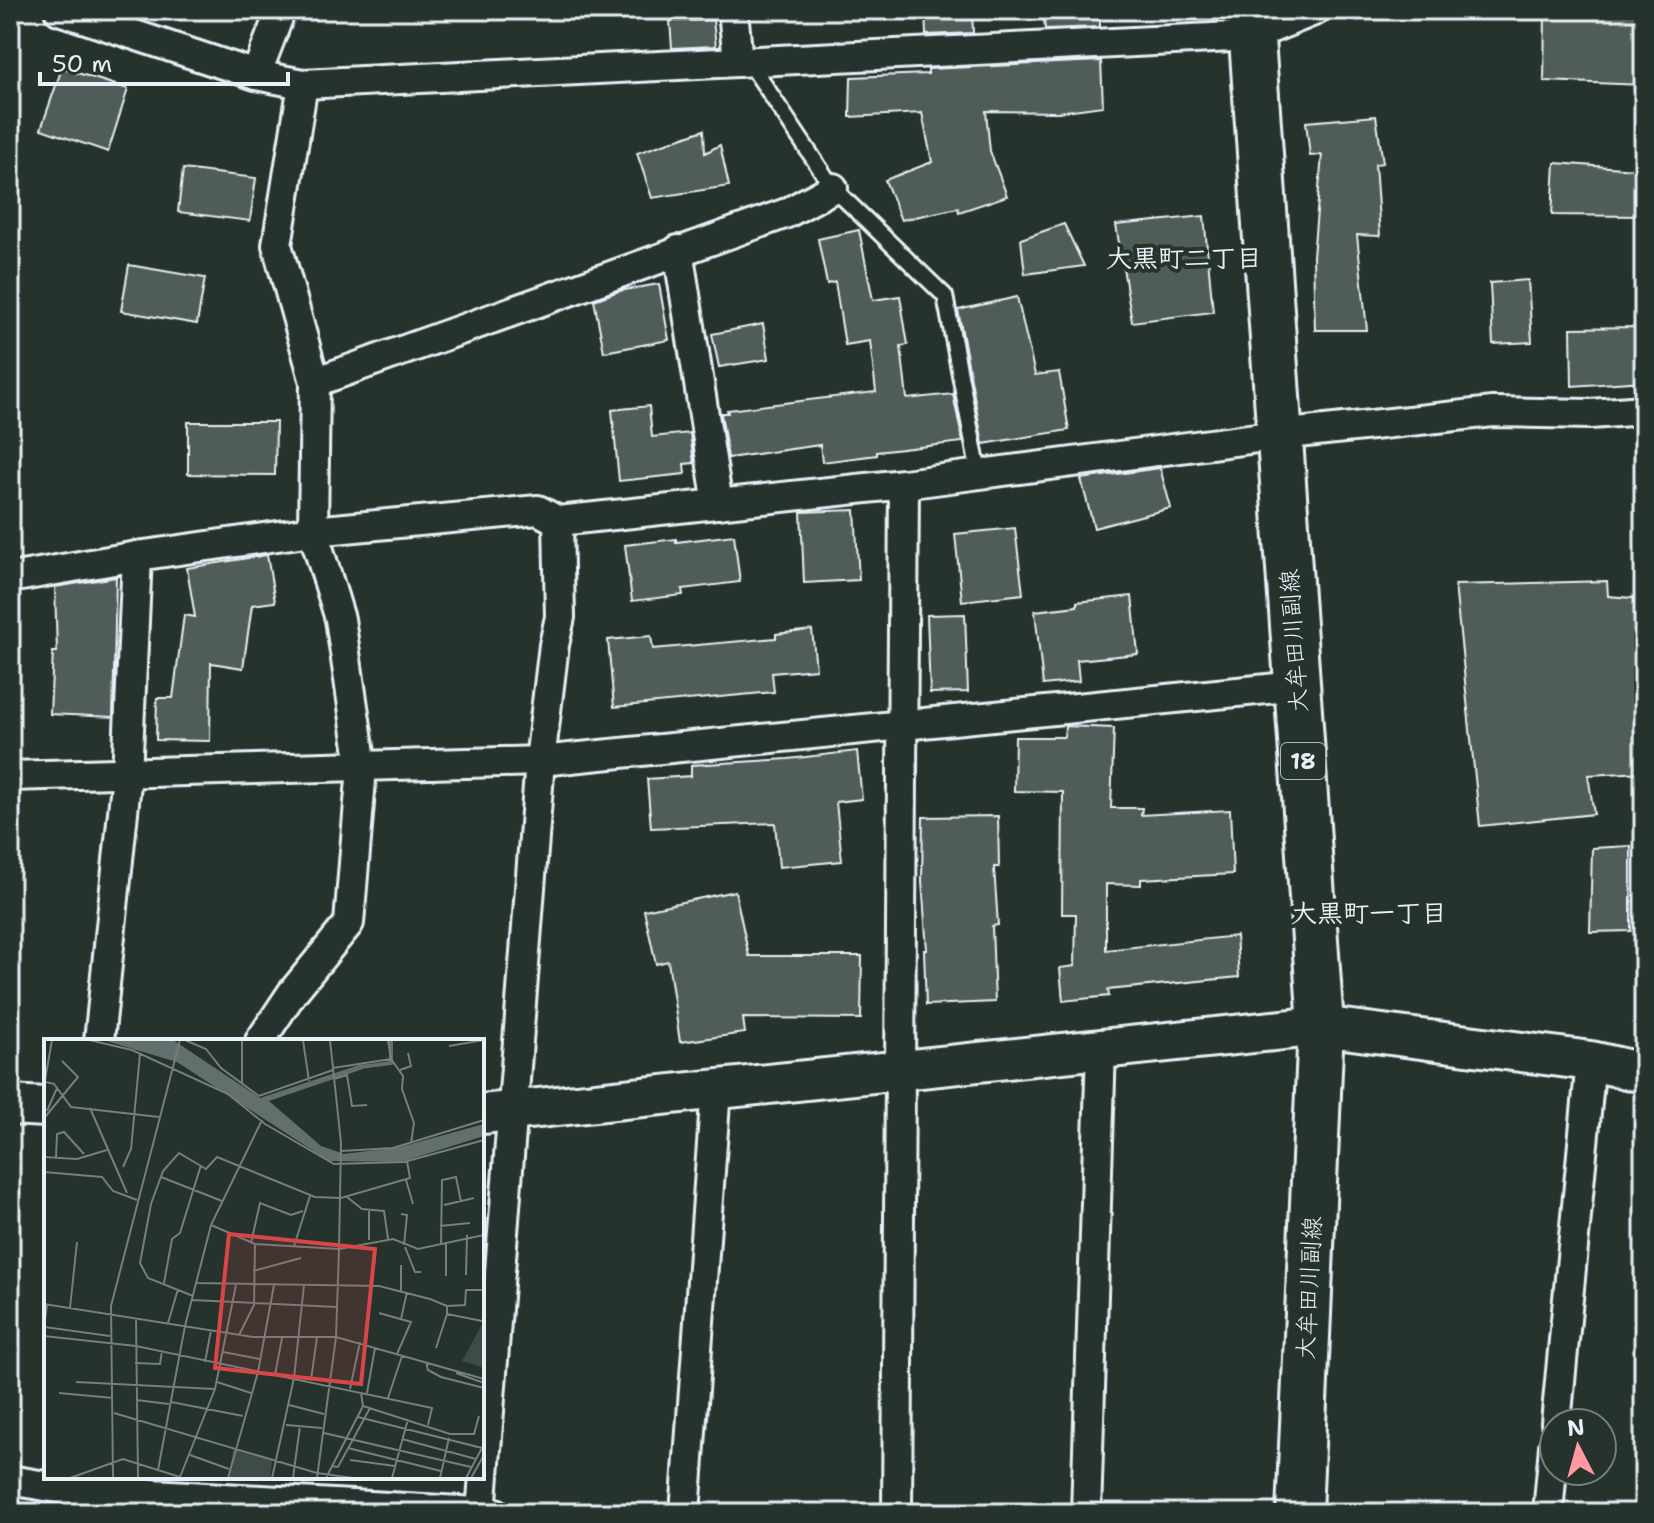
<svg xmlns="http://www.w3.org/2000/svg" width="1654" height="1523" viewBox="0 0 1654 1523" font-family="'Shantell Sans','Klee One',sans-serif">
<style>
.building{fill:#505c59;stroke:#e8f1f8;stroke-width:2}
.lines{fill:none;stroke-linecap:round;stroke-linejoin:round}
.lane-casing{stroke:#e8f1f8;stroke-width:20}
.street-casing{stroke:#e8f1f8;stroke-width:34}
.secondary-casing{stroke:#e8f1f8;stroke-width:44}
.primary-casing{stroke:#e8f1f8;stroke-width:50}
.lane{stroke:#26332d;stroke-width:14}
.street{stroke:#26332d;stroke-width:28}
.secondary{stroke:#26332d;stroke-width:38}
.primary{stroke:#26332d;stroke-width:44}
.labels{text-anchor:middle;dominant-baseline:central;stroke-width:8;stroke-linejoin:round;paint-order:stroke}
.shield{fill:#26332d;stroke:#aeb8bb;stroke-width:2}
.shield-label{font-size:22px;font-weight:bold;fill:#e8f1f8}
.street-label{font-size:24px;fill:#e8f1f8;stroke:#26332d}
.neighbourhood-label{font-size:26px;font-weight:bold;fill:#e8f1f8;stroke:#26332d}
.inset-river{fill:none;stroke:#636f6d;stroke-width:4}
.inset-road{fill:none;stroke:#747f7e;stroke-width:2}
.view{fill:#d94647;fill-opacity:0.15;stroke:#d94647;stroke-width:4}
.inset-edge{fill:none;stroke:#e8f1f8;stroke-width:4}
</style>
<rect width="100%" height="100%" fill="#26332d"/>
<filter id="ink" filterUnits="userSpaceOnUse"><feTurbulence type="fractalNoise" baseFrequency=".0125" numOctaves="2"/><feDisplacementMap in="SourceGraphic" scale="16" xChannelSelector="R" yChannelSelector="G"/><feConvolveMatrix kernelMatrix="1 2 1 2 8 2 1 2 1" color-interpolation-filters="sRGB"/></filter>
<g filter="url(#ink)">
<g class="building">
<polygon points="925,10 972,10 973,33 926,35"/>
<polygon points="1043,10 1100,10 1100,27 1045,29"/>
<polygon points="1545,10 1644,10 1644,85 1544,81"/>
<polygon points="713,20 716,46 672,48 670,21"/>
<polygon points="1101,61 1103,106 1058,112 986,111 990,151 1007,196 959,212 958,208 901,220 885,180 932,162 922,113 850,117 851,77 928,74 928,69"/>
<polygon points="62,68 128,89 108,152 41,129"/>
<polygon points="1376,116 1383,163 1375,164 1380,236 1357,235 1367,330 1315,330 1313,256 1322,155 1310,156 1306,122"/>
<polygon points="704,130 705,153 720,145 729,186 652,198 637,153"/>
<polygon points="1555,163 1635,169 1638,216 1552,215"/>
<polygon points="183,169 256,178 250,221 178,212"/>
<polygon points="1204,216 1213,312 1132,322 1116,225"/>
<polygon points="1064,224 1084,266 1025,274 1021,239"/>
<polygon points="859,230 873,300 900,296 908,345 901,346 907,399 953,394 963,442 877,452 877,455 822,462 820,445 728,458 721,413 728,413 727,410 876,392 870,341 845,345 835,282 827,284 818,239"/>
<polygon points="129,265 205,278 197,324 121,311"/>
<polygon points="1528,280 1532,342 1493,344 1490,283"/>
<polygon points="659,284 669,340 604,352 594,300 619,291"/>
<polygon points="1017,297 1035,375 1059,372 1069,430 983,444 958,310"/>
<polygon points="763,324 769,359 719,367 712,334"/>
<polygon points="1638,327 1644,381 1572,386 1571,328"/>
<polygon points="649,406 652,437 690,433 694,463 684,464 685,474 619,481 612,410"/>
<polygon points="188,422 276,422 275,475 188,474"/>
<polygon points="1160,468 1171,508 1094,528 1081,479"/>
<polygon points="855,510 859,580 804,583 801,512"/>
<polygon points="1015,528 1023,594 962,601 955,534"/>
<polygon points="734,535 740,582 682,589 683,595 632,601 625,545 676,539 676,542"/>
<polygon points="267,555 275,602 252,605 243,668 211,663 210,741 156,740 157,698 173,698 184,615 195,617 187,568"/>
<polygon points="116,577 113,717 50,714 53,652 57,652 55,587"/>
<polygon points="1607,581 1608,596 1644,599 1644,772 1588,775 1594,814 1480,826 1455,585"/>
<polygon points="1132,596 1138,654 1077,660 1079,681 1043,685 1035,611 1077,606 1077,602"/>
<polygon points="965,614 968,692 930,693 927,615"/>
<polygon points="812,630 816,669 772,673 774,692 614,707 608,640 651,636 653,649 776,638 776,634"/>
<polygon points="1065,726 1114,728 1111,808 1142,808 1141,815 1230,810 1233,874 1141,879 1141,885 1106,884 1106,950 1236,936 1239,977 1108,990 1109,996 1063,1001 1060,968 1075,966 1076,914 1062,914 1063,792 1014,791 1015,737 1064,737"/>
<polygon points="857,751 862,799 836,802 842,861 779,867 775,823 651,828 647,779 691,776 691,765 788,759"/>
<polygon points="998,816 999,867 994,867 998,925 992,926 995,1002 926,1005 924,950 927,950 922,881 923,817"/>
<polygon points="1631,846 1631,931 1590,932 1592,848"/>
<polygon points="735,891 749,956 862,956 861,1019 743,1018 745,1033 680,1042 668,961 656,964 644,910"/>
</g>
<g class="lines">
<defs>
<polyline id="lane" points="749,62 833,188 945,296 979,474"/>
<g id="street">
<polyline points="59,10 256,75 303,84 1252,36 1316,10"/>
<polyline points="733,10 738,62"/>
<polyline points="256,75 281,10"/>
<polyline points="678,250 718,504"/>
<polyline points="315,382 787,213 833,188"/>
<polyline points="10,578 137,556 313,531 538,510 558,521 904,484 1279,435 1493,412 1590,414 1644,410"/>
<polyline points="10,776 540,761 1297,686"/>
<polyline points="99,1041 127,774 137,556"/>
<polyline points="260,1041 292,993 349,923 362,767 340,619 313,531 315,382 277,245 303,84"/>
<polyline points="1556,1423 1591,1061"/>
<polyline points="10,1480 63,1489 496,1513"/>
<polyline points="481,1513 540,761 554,645 560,617 558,521"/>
<polyline points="685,1513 716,1089"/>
<polyline points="897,1513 904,484"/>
<polyline points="1086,1513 1101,1048"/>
<polyline points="1548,1513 1554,1446"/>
</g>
<g id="secondary">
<polyline points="10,1105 46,1107"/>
<polyline points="482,1114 1321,1026 1591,1061 1644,1073"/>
</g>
<polyline id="primary" points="1250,10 1321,1026 1299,1513"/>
</defs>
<use href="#lane" class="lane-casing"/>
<use href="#street" class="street-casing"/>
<use href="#secondary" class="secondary-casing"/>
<use href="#primary" class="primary-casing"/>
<use href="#lane" class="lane"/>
<use href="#street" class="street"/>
<use href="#secondary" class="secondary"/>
<use href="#primary" class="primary"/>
</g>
</g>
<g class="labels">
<rect class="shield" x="1281" y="743" width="44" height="36" rx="6"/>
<g class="shield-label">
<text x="1303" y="761">18</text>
</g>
<g class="street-label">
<text transform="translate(1294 641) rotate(-94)">大牟田川副線</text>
<text transform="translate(1309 1288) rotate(-87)">大牟田川副線</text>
</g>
<g class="neighbourhood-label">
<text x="1184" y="257">大黒町二丁目</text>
<text x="1369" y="912">大黒町一丁目</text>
</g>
</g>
<g transform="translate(44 1039)">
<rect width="440" height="440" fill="#26332d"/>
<path d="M440,282V329L418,322ZM189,410L228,422L226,439H185Z" fill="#3e4b47"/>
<path d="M59,1H129L216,59L318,25L319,30L225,62L277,107L300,115L356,108L440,85V97L357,123L285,122L133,23Z" fill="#636f6d"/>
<path class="inset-river" d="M316,28L347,24V1"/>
<path class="inset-road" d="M45,1L88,11L184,55L221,85L290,125L360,123L440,101M141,1L162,10L177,29L215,57L289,31M198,1V44M259,1L265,42M405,7L440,1M347,20L359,37L358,50L370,84L367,104M289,29L347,20L344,1M356,31L367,27L364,14M290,40L303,36L308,67L323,66M2,43L10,45L27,68L115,78M0,47L8,1M46,69L83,154M3,72L13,49M1,78L34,38L18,22M297,112L349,109L440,81M0,118L33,120L63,111M12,118L13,95L20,93L40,115M79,128L87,110L96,15M0,133L58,138L69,152L93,161M117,138L178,162M362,141L369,165M303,158L318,170L340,172L344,200M400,166L430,159M325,172V201M357,175L363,176L360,206M167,186L211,205L295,210L349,200L374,210L440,196M396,187L426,184M402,203V237M207,204L216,164L247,176L259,172M397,205L398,141L412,138L417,163M250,207L266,157M361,208L371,233H377M357,226V252M209,232L257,219M422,236L423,196M120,244L128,200L136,194L157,126M153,244L335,247L386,260L403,267V275L438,282M149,257L104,239L96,224L107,165L119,132L135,114L162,130L173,118L271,158L297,159L366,139L363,122M148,261L293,268M0,265L209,298H292L440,340M3,266L0,288L66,297M403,267L421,266L422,251H440M26,269L33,203M335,274L367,283L353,315M92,279L94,439M357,280L363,253M124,284L134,250M195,296L210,266L211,205M0,297L92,307L317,354L319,367L282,439M392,309L403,275M179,313L216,320M161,323L167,291M382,323L384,331L397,338L440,349M91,324L116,325L118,312M412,334L440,344M231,336L238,299M267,341L273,298M32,343L171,350M173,343L207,354M306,350L316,303M15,354L69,359M317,354L388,369L384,386M323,354L331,309M344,359L358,317M92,361L125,365M127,363L199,377M245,366L280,375M319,367L406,395H430L435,377M70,374L273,434L309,439M314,378L438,409L422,439M242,386L278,389M280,394L427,428M358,400L432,420M304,409L397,432M146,416L185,430M306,421L351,427M287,427L294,428L326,369M114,431L141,287L167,186L218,81M136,438L171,350L192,246M26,439L79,420L136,438M69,439L67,267L136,1M184,439L214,333L230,246M228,439L250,339L260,246M249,439L256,387M273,439L292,298L295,210L297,104L286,1M348,439L364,380M396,439L405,399M427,439L440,416"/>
<path class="view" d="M185,195L331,210L317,345L171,329Z"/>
<rect width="440" height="440" class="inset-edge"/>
</g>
<rect width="1654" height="1523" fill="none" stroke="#26332d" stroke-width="40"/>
<rect x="20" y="20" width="1614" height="1483" fill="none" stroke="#e8f1f8" stroke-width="3" filter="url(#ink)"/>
<g transform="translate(1578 1447) rotate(354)"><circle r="38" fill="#26332d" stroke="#747f7e" stroke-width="2"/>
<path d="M0-6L14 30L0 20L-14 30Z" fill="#ff9aa2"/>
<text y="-12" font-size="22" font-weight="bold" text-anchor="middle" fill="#e8f1f8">N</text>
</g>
<path d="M40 72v12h248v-12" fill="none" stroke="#e8f1f8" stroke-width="4"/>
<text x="52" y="72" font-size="24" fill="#e8f1f8" stroke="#26332d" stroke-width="6" paint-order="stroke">50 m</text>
</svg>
